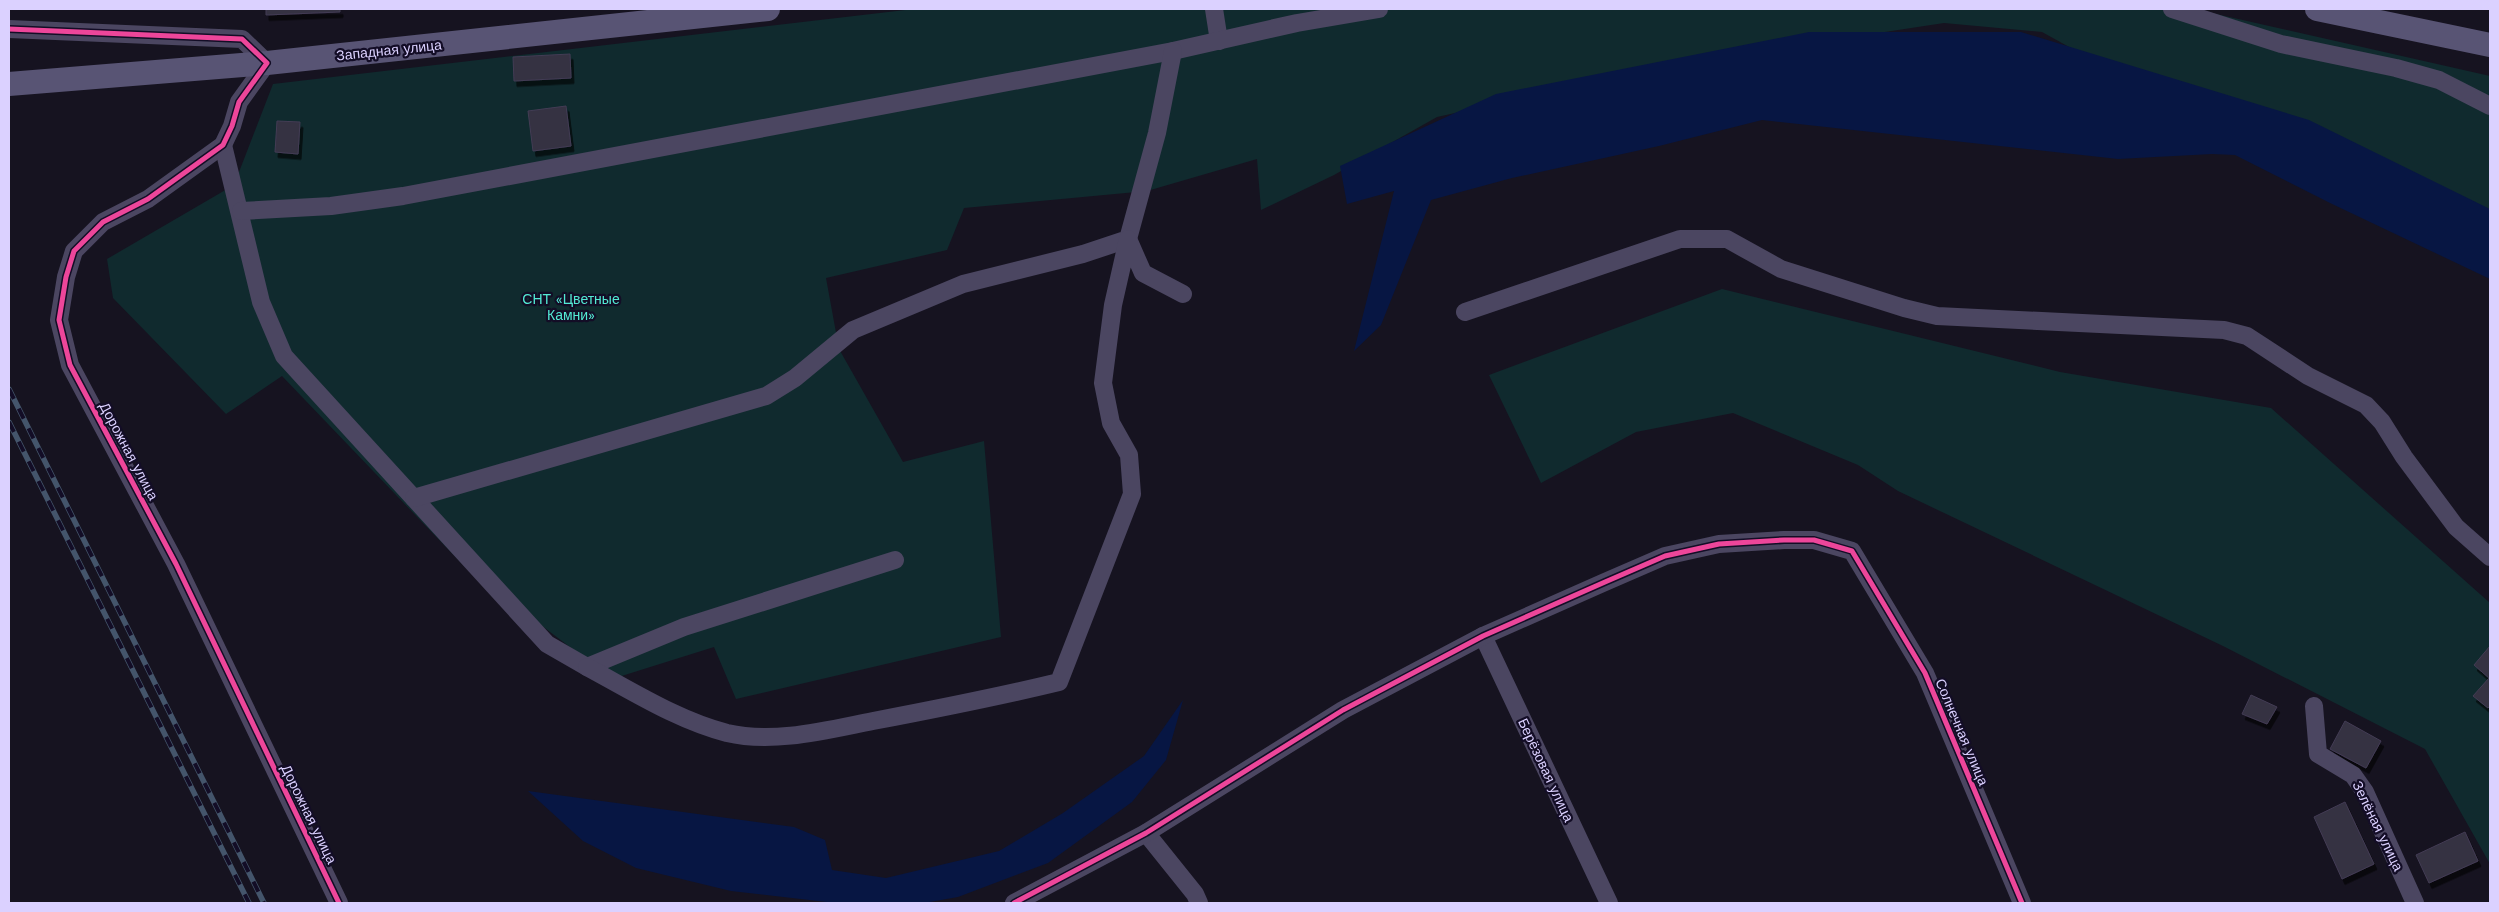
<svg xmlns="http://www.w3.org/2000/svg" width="2499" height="912" viewBox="0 0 2499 912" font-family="'Work Sans',sans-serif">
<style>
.green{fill:#102a2e}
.water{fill:#071643}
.building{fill:#343042;stroke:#433c54;filter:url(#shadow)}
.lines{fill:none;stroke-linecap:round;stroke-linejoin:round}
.street{stroke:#4b4661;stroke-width:18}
.secondary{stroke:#585474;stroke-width:24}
.rail-casing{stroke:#44556b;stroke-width:5.5}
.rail{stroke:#130d26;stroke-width:4;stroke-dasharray:11;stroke-linecap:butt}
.cycleway-casing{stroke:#130d26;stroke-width:8}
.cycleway{stroke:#ed469a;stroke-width:5}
.labels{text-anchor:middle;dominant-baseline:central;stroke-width:4.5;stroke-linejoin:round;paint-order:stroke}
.street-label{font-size:14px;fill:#dbd1ff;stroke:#130d26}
.park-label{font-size:14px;fill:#53ead4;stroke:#130d26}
</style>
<defs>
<filter id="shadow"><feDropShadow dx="3" dy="5.5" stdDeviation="0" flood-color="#0009"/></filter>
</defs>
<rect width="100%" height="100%" fill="#161320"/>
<g class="green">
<polygon points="914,9 2194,9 2490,76 2490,227 2091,59 2042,32 1944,23 1675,64 1437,117 1334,175 1261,210 1257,159 1147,191 964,208 947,250 826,278 839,349 903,462 984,441 1001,637 736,699 714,647 612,679 467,569 282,376 226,414 113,298 107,259 234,185 273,84"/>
<polygon points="1722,289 2060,372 2271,408 2490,603 2490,864 2425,749 2223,646 1898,491 1858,465 1733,413 1636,432 1541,483 1489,375"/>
</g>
<g class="water">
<polygon points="1809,32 2021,32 2309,120 2490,209 2490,279 2330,203 2235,155 2212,154 2118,159 1762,120 1659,146 1512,178 1431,200 1381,325 1354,351 1394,191 1347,204 1340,166 1496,94"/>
<polygon points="1183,700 1166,760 1132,802 1048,863 958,897 924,903 835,903 731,891 636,868 583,841 528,791 794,827 825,840 832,870 886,878 999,851 1063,813 1144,756"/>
</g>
<g class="building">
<polygon points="266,9 340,9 340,12 266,15"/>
<polygon points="570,54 571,78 514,81 513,57"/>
<polygon points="566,106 571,146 533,151 528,111"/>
<polygon points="277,121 300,122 298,154 275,152"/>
<polygon points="2490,646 2490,706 2488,708 2473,696 2489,678 2474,665"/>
<polygon points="2251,695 2277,707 2267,724 2242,714"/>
<polygon points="2345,721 2381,741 2366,768 2330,749"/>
<polygon points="2345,802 2374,864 2342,879 2314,817"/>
<polygon points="2465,832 2478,861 2429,883 2416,855"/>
</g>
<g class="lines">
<g class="street">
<polyline points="1214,9 1219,41"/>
<polyline points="2172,9 2281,44 2396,68 2439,80 2490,106"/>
<polyline points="9,29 242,39 267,63 239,102 232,126 223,145 148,199 103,222 74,251 66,277 59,320 70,365 176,564 339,903"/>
<polyline points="223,145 261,302 284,356 547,644 587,667 684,627 895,560"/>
<polyline points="241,211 331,206 403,196 1173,51 1297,23 1379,9"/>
<polyline points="1465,312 1680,239 1727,239 1781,269 1904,308 1937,316 2224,330 2247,336 2308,376 2366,405 2382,422 2404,457 2456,527 2490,557"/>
<polyline points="414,498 766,396 795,378 853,330 963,284 1083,254 1128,239 1157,133 1173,51"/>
<polyline points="1483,636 1609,903"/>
<path d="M587,667C632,691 677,720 727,733C774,744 827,730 873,721C936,709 997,697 1059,682L1132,494L1129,455L1111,423L1103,383L1113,305L1128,239L1143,273L1183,294"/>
<polyline points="2314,706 2318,754 2353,775 2365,792 2415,903"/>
<polyline points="1146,833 1195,894 1199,903"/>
<polyline points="1014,903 1146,833 1343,710 1483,636 1605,582 1665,556 1719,544 1784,540 1814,540 1852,551 1925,673 2022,903"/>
</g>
<g class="secondary">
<polyline points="2317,9 2490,45"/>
<polyline points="9,84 267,63 768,9"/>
</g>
<defs>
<g id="rail">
<polyline points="9,389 264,903"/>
<polyline points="9,422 249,903"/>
</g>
</defs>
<use href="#rail" class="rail-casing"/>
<use href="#rail" class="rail"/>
<defs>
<g id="cycleway">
<polyline points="9,29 242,39 267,63 239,102 232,126 223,145 148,199 103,222 74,251 66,277 59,320 70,365 176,564 339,903"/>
<polyline points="1014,903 1146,833 1343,710 1483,636 1605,582 1665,556 1719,544 1784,540 1814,540 1852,551 1925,673 2022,903"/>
</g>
</defs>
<use href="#cycleway" class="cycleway-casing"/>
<use href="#cycleway" class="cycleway"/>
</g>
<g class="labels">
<g class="street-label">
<text transform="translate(389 50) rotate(-6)">Западная улица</text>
<text transform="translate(129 451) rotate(62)">Дорожная улица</text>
<text transform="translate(1962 732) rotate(67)">Солнечная улица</text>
<text transform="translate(1546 770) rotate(65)">Берёзовая улица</text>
<text transform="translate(309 814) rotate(64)">Дорожная улица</text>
<text transform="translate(2378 826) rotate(64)">Зелёная улица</text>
</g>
<g class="park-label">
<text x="571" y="299">СНТ «Цветные<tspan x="571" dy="16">Камни»</tspan></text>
</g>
</g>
<rect width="2499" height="912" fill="none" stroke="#dbd1ff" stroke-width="20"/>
</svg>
